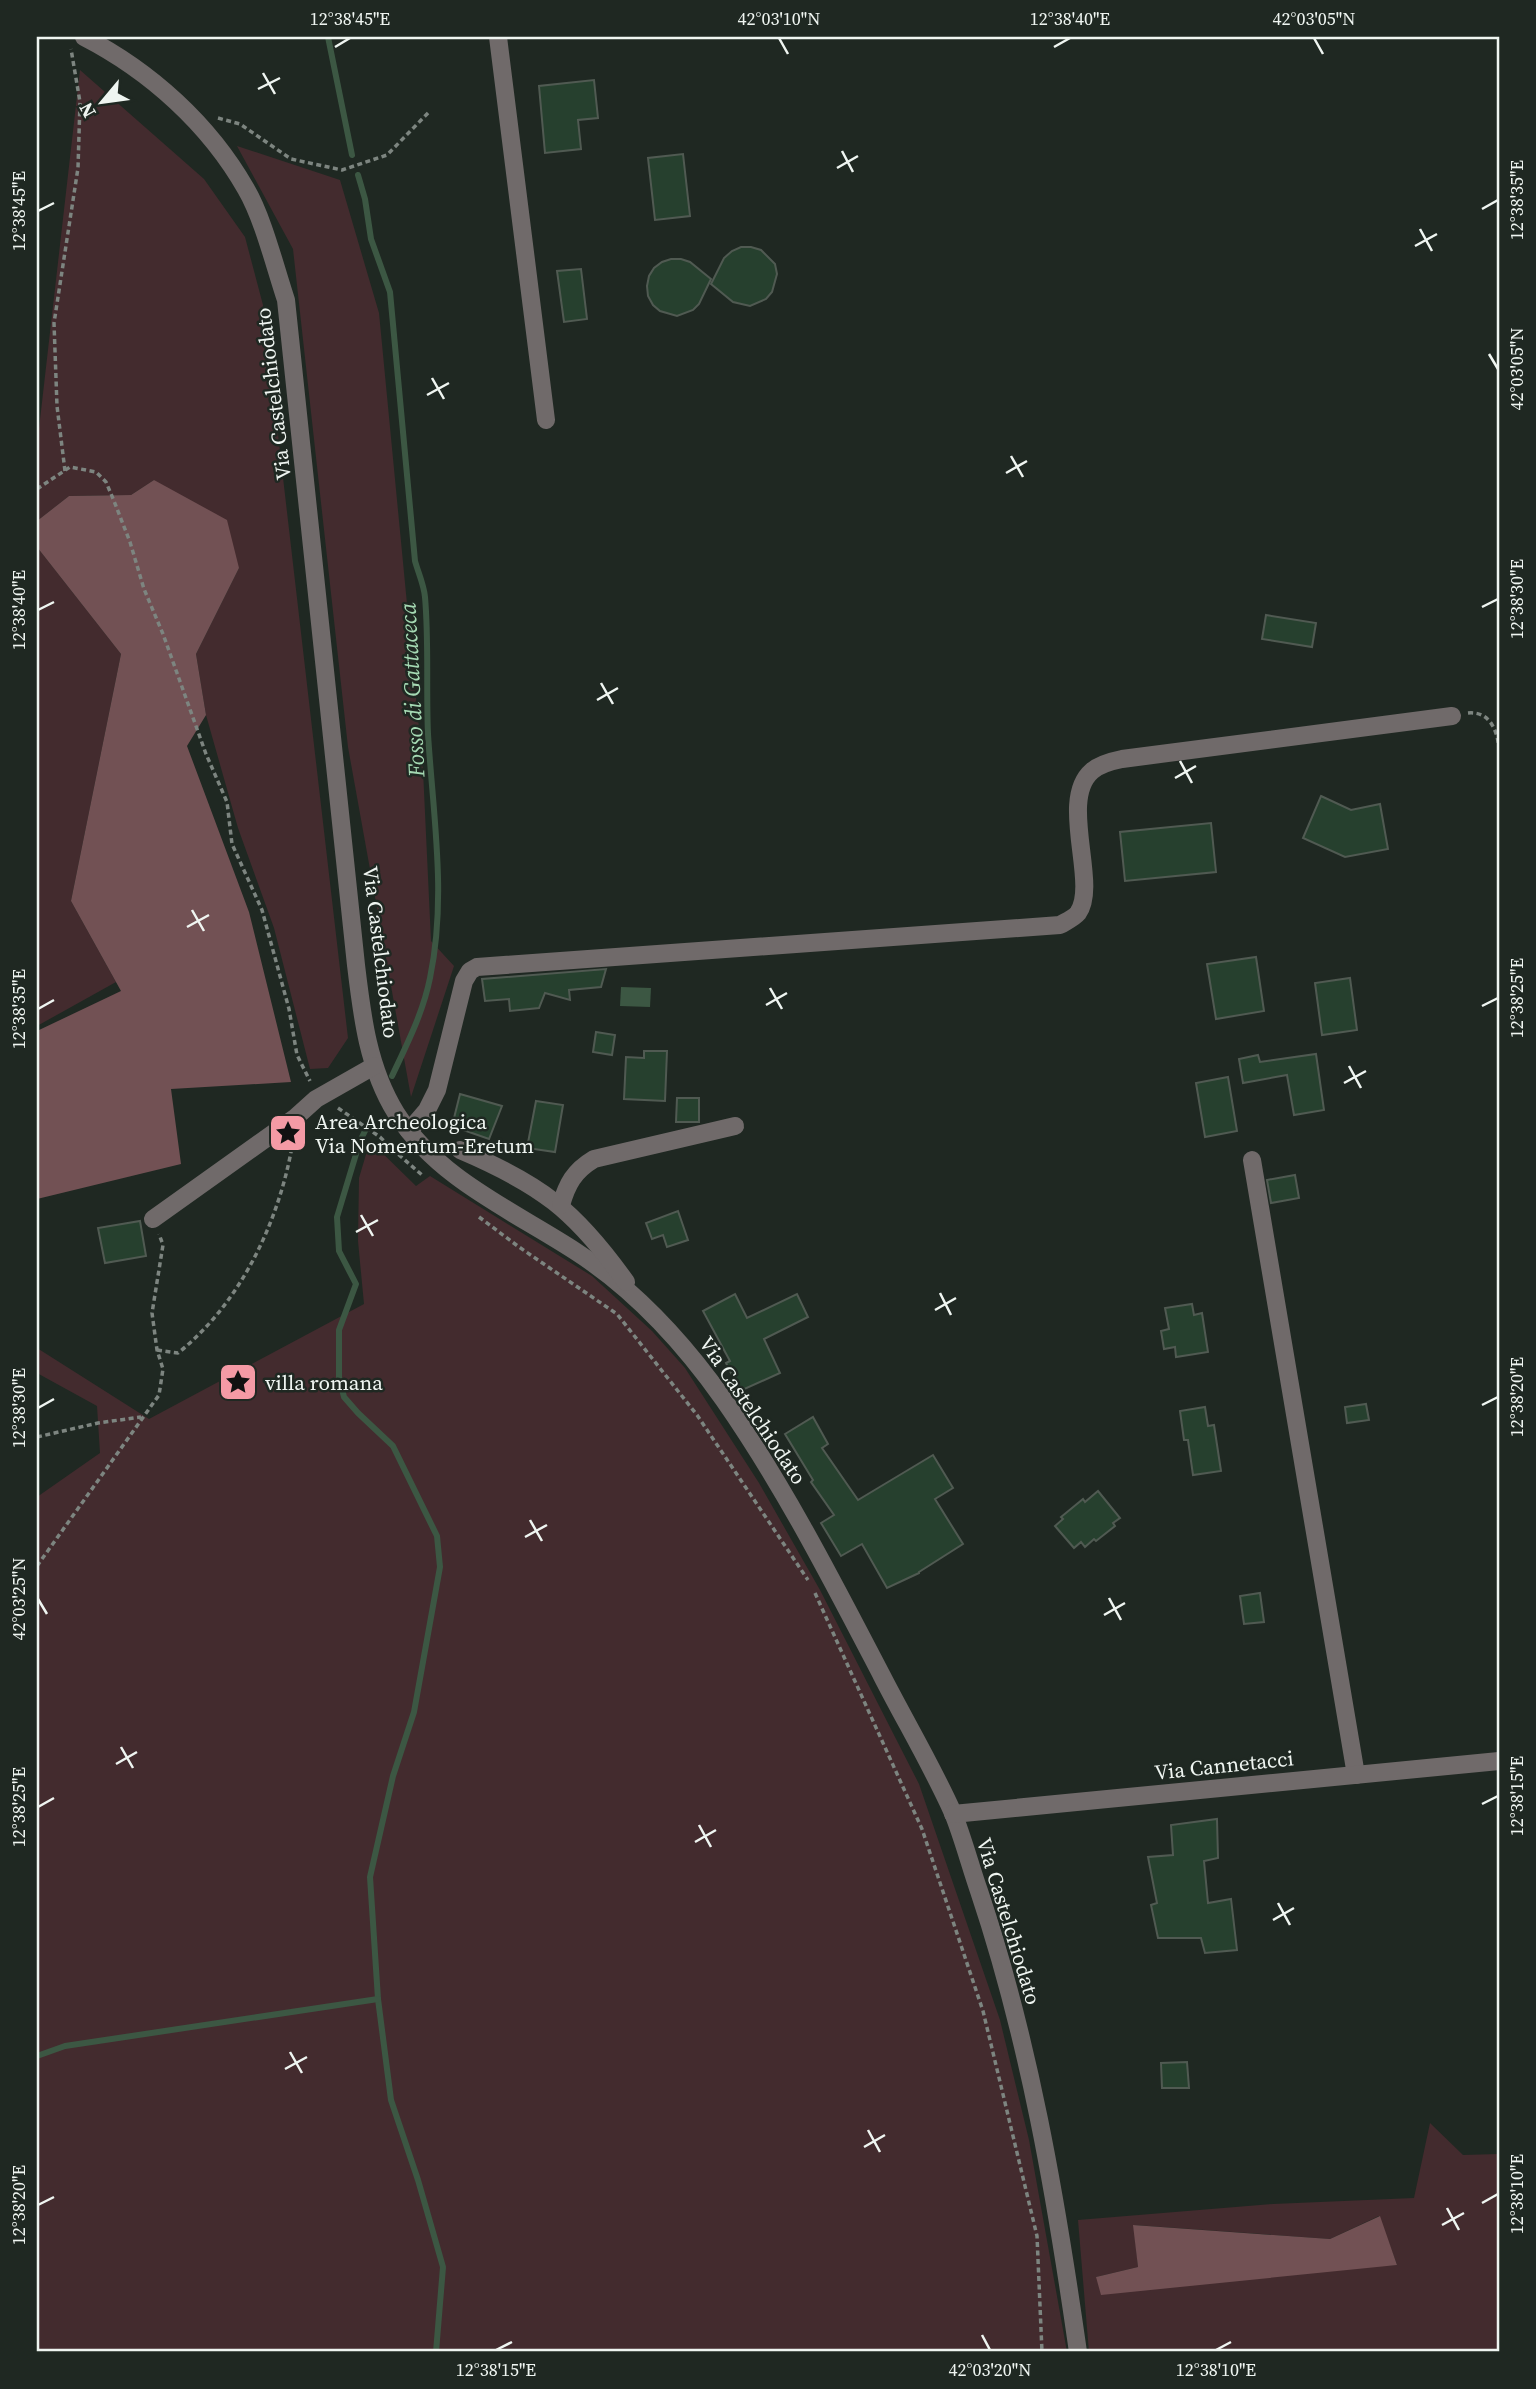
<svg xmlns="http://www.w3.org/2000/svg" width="1536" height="2389" viewBox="0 0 1536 2389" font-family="'Source Serif 4',serif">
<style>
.green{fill:#432b2e;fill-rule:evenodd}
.forest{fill:#725154}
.water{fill:#3c5743}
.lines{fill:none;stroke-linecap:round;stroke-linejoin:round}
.stream{stroke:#3c5743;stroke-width:6}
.building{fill:#26402e;stroke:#505a52;stroke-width:2}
.path{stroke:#7d8580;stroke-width:3.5;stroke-dasharray:5 3.5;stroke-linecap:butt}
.minor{stroke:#706a6a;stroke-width:18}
.ticks{fill:none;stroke:#eff5f1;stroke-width:2.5}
.labels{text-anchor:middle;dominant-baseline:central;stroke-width:5;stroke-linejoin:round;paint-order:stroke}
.street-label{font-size:21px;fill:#eff5f1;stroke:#1f2822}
.poi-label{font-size:21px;fill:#eff5f1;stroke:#1f2822;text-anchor:start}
.water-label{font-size:23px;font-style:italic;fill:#a5d9b3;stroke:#1f2822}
.neatline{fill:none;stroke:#eff5f1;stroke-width:2.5}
.ticks-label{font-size:18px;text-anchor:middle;fill:#eff5f1}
</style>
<rect width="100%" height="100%" fill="#1f2822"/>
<g class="green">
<polygon points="80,70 204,179 245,237 263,305 348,1038 328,1068 310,1069 274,928 238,828 206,715 196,654 239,568 154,480 131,495 69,496 37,521 37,446"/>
<polygon points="237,146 340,180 379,313 423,770 431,941 454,966 411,1097 348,747 293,249"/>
<polygon points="37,547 121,654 71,901 116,982 37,1026"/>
<polygon points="370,1141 416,1186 430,1176 592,1276 652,1331 685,1368 759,1483 820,1590 919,1784 1000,2020 1029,2140 1067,2352 37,2352 37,1497 100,1453 97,1406 37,1373 37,1348 149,1419 364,1304 358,1241 359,1178"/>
<path d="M1430,2123L1463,2155L1499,2154V2352H1089L1078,2220L1273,2204L1414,2198ZM1379,2216L1397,2265L1096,2277L1138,2267L1134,2225L1330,2239Z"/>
</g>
<g class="forest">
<polygon points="154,480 227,520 239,568 196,654 206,715 187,746 249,912 291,1082 171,1089 181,1164 37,1199 37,1031 121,991 71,901 121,654 37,547 37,521 69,496 131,495"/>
<polygon points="1380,2216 1397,2265 1101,2295 1096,2277 1138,2267 1133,2225 1330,2239"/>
</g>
<polygon class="water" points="621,987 651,988 650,1007 620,1006"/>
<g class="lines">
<g class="stream">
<polyline points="328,37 352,155"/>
<path d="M358,175L365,199L371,239L390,292L415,561C418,572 424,585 425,597C429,642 426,689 428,734C433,815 447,897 430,978C423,1013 407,1044 392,1076"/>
<polyline points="365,1131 360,1141 337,1217 339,1251 356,1284 339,1330 339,1377 344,1397 358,1413 393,1446 437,1536 440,1567 414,1712 393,1776 370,1877 378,1999 391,2100 418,2180 443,2267 436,2352"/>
<polyline points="37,2056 65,2046 378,1999"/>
</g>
</g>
<g class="building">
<polygon points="594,80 598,118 578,120 581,149 545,153 539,86"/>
<polygon points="683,154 690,216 655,220 648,158"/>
<polygon points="741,247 751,247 761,250 775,264 777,274 772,292 766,299 750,306 733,302 711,284 724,258 732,251"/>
<polygon points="671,259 681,259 690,262 711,279 699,304 693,310 677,316 660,311 653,305 648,296 647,286 649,276 654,268 662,262"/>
<polygon points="581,269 587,319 564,322 557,271"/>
<polygon points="1266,615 1316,623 1312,647 1262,639"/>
<polygon points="1321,796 1351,810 1380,804 1388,849 1345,857 1303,838"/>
<polygon points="1211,823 1216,872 1125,881 1120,832"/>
<polygon points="1256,957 1264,1011 1216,1019 1207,964"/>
<polygon points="606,969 601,987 569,990 570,1000 545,993 539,1008 510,1011 509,999 485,1001 482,979"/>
<polygon points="1350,978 1357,1030 1322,1035 1315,983"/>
<polygon points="596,1032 615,1035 612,1055 593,1052"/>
<polygon points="644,1051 667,1051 665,1101 624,1099 626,1057 644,1058"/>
<polygon points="1316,1054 1324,1110 1294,1115 1287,1075 1243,1083 1239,1059 1258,1055 1260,1062"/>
<polygon points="1228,1077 1237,1131 1205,1137 1196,1083"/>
<polygon points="460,1094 502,1106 489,1139 452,1126"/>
<polygon points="677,1098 699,1098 699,1122 676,1122"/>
<polygon points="536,1101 563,1105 555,1152 527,1148"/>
<polygon points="1295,1175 1299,1198 1271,1203 1267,1180"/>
<polygon points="678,1211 688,1240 667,1247 663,1235 652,1239 646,1223"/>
<polygon points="140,1221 146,1256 105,1263 98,1228"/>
<polygon points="735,1294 747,1318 797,1294 808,1317 764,1339 780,1373 740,1391 726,1363 730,1361 703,1311"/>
<polygon points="1192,1304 1194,1315 1202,1313 1208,1352 1176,1357 1175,1347 1164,1349 1161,1331 1169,1329 1165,1308"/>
<polygon points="1366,1404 1369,1420 1347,1423 1345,1407"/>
<polygon points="1205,1407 1208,1426 1214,1425 1221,1471 1193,1475 1188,1440 1184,1440 1180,1411"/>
<polygon points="813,1417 828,1444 822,1448 858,1500 933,1455 953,1488 935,1499 963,1544 919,1572 919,1573 887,1588 862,1544 841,1556 821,1523 834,1515 811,1482 813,1480 785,1434"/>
<polygon points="1098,1491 1120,1518 1113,1523 1115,1526 1096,1541 1094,1539 1085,1547 1081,1542 1074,1548 1055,1526 1063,1519 1061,1517 1083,1499 1085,1502"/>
<polygon points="1260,1593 1264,1622 1244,1624 1240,1596"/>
<polygon points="1217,1819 1218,1858 1204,1861 1208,1903 1231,1899 1237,1950 1205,1953 1201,1938 1158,1938 1151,1905 1157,1903 1148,1857 1173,1855 1171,1825"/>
<polygon points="1187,2062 1189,2088 1162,2088 1161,2063"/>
</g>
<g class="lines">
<g class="path">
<polyline points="218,118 240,124 291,159 342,170 387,155 429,112"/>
<polyline points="65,471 57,406 54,323 78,168 80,102 71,49"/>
<polyline points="37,489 70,467 96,472 106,482 114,501 130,542 144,589 163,634 206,754 227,802 232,844 262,910 289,1009 297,1055 310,1081"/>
<path d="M1468,713C1489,711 1497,729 1499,748"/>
<polyline points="338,1108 380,1137 391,1148 422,1175"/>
<polyline points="479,1217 519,1247 617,1314 697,1415 808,1580"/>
<path d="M157,1350L178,1353C241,1303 280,1220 293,1141"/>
<polyline points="37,1437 98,1423 141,1417"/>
<polyline points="37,1566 159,1395 163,1369 157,1350 152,1313 163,1245 159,1234"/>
<polyline points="815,1593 922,1829 983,2011 1037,2236 1042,2352"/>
</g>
<g class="minor">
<path d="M84,37C150,71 209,124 246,189C263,218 275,267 286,300L356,965C362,1016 368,1068 396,1113C438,1179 512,1210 575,1251C636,1290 683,1342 724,1400C784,1486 833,1582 882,1676C905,1721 932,1766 953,1813C963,1838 970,1865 979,1891C1029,2040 1056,2197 1078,2352"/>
<polyline points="498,37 546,420"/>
<path d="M409,1131L427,1110L437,1090L464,981L470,971L477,967L1060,925C1067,921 1074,918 1078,913C1099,884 1058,800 1092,771C1100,764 1112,761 1122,759L1452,716"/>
<path d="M460,1150C540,1184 575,1210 626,1282"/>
<polyline points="1252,1160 1356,1775"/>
<path d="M561,1205C567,1184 574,1171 594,1159L735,1126"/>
<polyline points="153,1219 296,1117 316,1099 374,1066"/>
<polyline points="953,1814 1499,1761"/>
</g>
</g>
<path class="ticks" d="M779,38L788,54M1314,38L1323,54M335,47L350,38M1054,47L1070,38M263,73L275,94M258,89L280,78M842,151L853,172M837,168L858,156M1482,209L1498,200M38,211L54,203M1420,229L1432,251M1415,246L1437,234M1489,354L1498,369M432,378L444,399M427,395L449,383M1011,456L1023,477M1006,473L1027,461M1482,607L1498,599M38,610L54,602M601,683L613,704M597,700L618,688M1180,761L1192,783M1175,778L1196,766M192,910L204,931M187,927L209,915M770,988L782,1009M766,1005L787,993M1482,1006L1498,998M38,1009L54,1000M1349,1066L1361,1088M1344,1083L1366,1071M361,1215L373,1236M356,1232L378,1220M940,1293L951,1315M935,1310L956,1298M1482,1405L1498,1397M38,1408L54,1399M530,1520L542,1541M525,1537L547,1525M1109,1598L1121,1620M38,1599L47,1614M1104,1615L1125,1603M121,1747L133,1768M116,1764L137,1752M1482,1804L1498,1796M38,1807L54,1798M699,1825L711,1847M695,1842L716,1830M1278,1903L1290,1925M1273,1920L1294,1908M290,2052L302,2073M285,2069L307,2057M868,2130L880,2152M864,2147L885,2135M1482,2203L1498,2194M38,2205L54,2197M1447,2208L1459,2230M1442,2225L1464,2213M982,2335L990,2350M496,2350L512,2342M1216,2350L1231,2342"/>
<defs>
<symbol id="sight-square" viewBox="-11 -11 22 22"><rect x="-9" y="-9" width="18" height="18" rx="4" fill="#f49aa5" stroke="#1f2822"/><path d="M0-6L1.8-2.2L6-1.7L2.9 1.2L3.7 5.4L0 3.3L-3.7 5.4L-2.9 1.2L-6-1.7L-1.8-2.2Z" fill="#111"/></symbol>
</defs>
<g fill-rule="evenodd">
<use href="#sight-square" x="266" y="1111" width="44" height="44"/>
<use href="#sight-square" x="216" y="1360" width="44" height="44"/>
</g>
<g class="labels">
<g class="street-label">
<text transform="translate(273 394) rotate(-97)">Via Castelchiodato</text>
<text transform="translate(381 952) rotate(83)">Via Castelchiodato</text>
<text transform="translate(753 1410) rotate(56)">Via Castelchiodato</text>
<text transform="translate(1224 1765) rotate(-6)">Via Cannetacci</text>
<text transform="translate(1009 1921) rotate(73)">Via Castelchiodato</text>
</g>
<g class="poi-label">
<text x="315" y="1121">Area Archeologica<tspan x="315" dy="24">Via Nomentum-Eretum</tspan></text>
<text x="265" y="1382">villa romana</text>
</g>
<g class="water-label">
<text transform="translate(412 690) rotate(-93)">Fosso di Gattaceca</text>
</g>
</g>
<rect width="1536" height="2389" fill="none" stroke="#1f2822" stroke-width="77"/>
<g transform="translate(102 102) rotate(241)" stroke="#1f2822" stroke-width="5" paint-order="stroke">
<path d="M0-5L12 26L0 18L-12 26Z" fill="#eff5f1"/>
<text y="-10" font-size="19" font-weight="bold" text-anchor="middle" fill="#eff5f1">N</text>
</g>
<rect x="38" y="38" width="1460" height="2312" class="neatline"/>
<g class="ticks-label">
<text x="350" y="25">12°38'45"E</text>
<text x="779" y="25">42°03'10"N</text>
<text x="1070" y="25">12°38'40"E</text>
<text x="1314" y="25">42°03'05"N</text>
<text transform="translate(1517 200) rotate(-90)" y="6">12°38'35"E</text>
<text transform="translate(19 211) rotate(-90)" y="6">12°38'45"E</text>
<text transform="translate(1517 369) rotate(-90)" y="6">42°03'05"N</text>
<text transform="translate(1517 599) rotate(-90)" y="6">12°38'30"E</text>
<text transform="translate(19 610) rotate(-90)" y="6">12°38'40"E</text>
<text transform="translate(1517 998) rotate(-90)" y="6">12°38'25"E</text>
<text transform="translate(19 1009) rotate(-90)" y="6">12°38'35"E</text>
<text transform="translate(1517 1397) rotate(-90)" y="6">12°38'20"E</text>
<text transform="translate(19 1408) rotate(-90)" y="6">12°38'30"E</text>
<text transform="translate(19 1599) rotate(-90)" y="6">42°03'25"N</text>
<text transform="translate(1517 1796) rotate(-90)" y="6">12°38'15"E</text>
<text transform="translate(19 1807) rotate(-90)" y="6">12°38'25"E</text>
<text transform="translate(1517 2194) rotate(-90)" y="6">12°38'10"E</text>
<text transform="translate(19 2205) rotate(-90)" y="6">12°38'20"E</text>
<text x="496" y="2376">12°38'15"E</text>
<text x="990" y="2376">42°03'20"N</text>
<text x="1216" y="2376">12°38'10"E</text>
</g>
</svg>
